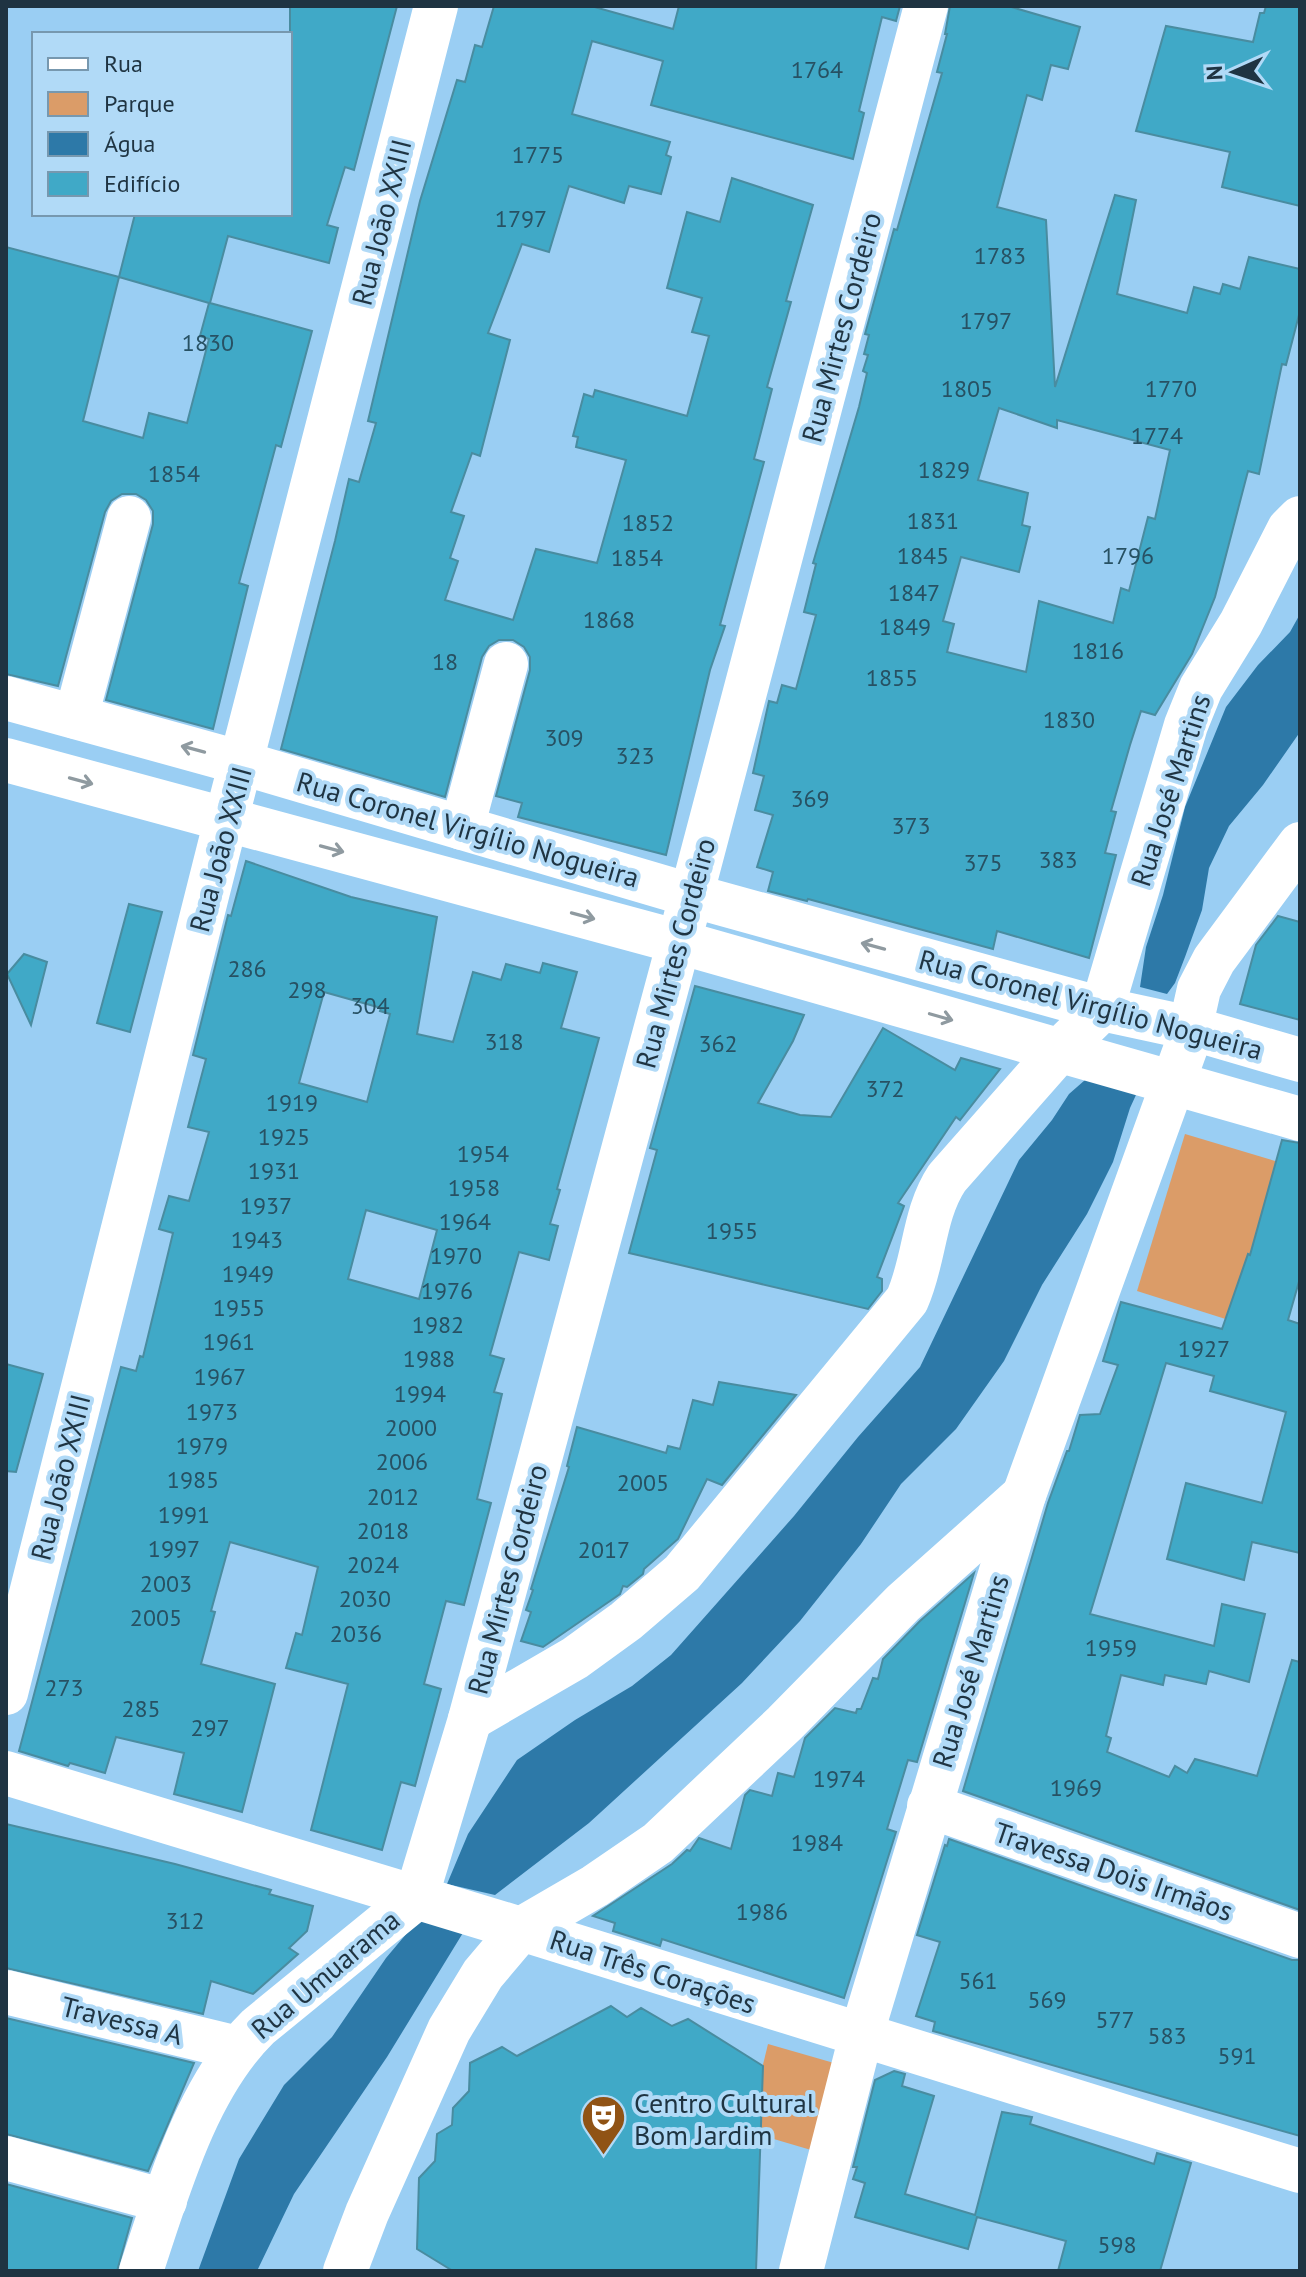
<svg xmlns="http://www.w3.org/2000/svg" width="1306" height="2277" viewBox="0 0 1306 2277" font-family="'PT Sans',sans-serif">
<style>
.green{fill:#db9c68}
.water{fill:#2d79a8}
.building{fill:#40a9c7;stroke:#498ca0;stroke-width:2;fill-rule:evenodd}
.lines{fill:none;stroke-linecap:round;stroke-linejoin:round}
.minor{stroke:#fff;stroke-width:44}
.oneway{stroke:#8f9aa0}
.labels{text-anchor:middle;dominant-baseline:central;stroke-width:8;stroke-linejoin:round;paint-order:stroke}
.number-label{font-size:24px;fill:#275163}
.street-label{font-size:28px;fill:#1f3442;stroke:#b1daf7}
.poi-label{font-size:28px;fill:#1f3442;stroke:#b1daf7;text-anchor:start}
</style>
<rect width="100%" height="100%" fill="#9acef3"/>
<g class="green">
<polygon points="1185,1134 1282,1163 1235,1322 1137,1291"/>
<polygon points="768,2044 834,2063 811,2150 747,2131"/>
</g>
<g class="water">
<polygon points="1300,614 1300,732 1263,785 1229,826 1209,868 1202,910 1185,957 1175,983 1167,994 1140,987 1146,947 1163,895 1185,807 1226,707 1258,665 1290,632"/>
<polygon points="1093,1073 1141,1084 1130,1108 1113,1162 1087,1214 1042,1285 1004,1361 956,1429 901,1484 861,1544 800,1621 742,1683 589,1823 495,1895 447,1884 468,1834 517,1760 575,1720 632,1686 671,1655 794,1516 858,1437 920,1367 1019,1160 1052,1120 1069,1094"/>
<polygon points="423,1914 469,1923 387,2057 294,2194 257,2271 198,2271 239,2159 284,2085 332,2037 386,1958"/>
</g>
<g class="building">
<path d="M290,6H397L354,170L345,167L327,225L338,228L329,263L228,236L210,303L312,331L281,447L276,445L239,583L248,586L213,729L106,700L153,524V511L146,500L136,494H122L111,501L105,512L58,686L6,674V247L119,277L135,214H290ZM119,277L209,303L200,336L209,339L187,423L149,413L143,438L83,421Z"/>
<polygon points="494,6 591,6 673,29 679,6 900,6 896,21 882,17 859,111 864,113 853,159 651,105 663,61 592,41 572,114 670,142 666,155 671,157 661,194 629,186 624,203 569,186 549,252 522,244 488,333 510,340 480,456 472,453 451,512 464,516 450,558 458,561 445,600 513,620 536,549 597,563 626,460 576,447 578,437 573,436 584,394 593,397 595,390 687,416 709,336 692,332 702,298 667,288 687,212 720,222 732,178 813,205 786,301 791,302 767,387 772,389 754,459 764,462 720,625 725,626 710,670 666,855 518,817 522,803 496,796 530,670 530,657 524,647 513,640 499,640 489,646 482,657 445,797 281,749 335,541 349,479 359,482 376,423 368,421 420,201 457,80 465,82 475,45 482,47"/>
<path d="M950,6H1008L1080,27L1068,69L1051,65L1042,100L1027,95L997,207L1046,220L1055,387L1115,195L1136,200L1117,294L1187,313L1194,287L1220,294L1223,284L1240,289L1249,257L1300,269V311L1286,365L1282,364L1259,474L1248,471L1215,597L1192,654L1155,715L1141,711L1130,745L1111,811L1116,812L1105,853L1116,855L1089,958L997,931L993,949L808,899L807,901L768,891L773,872L757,867L773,815L755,810L764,776L753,773L769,701L777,703L782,685L796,689L816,615L804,612L816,564L813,563L859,407L867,373L863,371L868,355L864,354L869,335L865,334L894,229L897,230L942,73L937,72L947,34H945ZM999,408L1057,428V420L1170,450L1155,519L1148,517L1129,591L1121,588L1113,623L1039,601L1026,672L947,652L954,624L943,621L961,557L1019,572L1030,527L1022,525L1028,493L978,480Z"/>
<polygon points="1266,6 1300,6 1300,206 1222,187 1230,152 1136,131 1166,26 1253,42 1260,13 1264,13"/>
<path d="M246,861L351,897L437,917L417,1034L453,1042L473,972L501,980L506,964L540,973L543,963L577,972L561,1028L599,1038L557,1189L560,1190L550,1224L558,1226L549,1260L519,1252L490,1355L504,1359L494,1392L502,1394L477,1499L491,1503L464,1605L446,1601L424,1684L441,1689L415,1786L401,1782L382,1850L311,1830L348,1684L286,1668L296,1633L302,1635L318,1567L230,1542L211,1611L215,1612L201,1664L275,1684L242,1812L174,1794L184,1753L116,1737L105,1773L70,1763L68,1766L19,1751L121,1367L136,1371L140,1356L143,1357L173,1233L159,1229L169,1196L189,1201L209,1132L188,1127L206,1059L193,1055L228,915L231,916ZM324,992L381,1008L380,1011L390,1014L367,1102L299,1083ZM366,1210L437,1230L419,1299L348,1279Z"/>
<polygon points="129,904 162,912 130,1032 97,1023"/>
<polygon points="1278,916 1300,922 1300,1020 1240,1004 1256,945"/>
<polygon points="24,954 47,962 31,1025 7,974"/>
<polygon points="695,986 804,1015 793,1041 758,1103 800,1115 831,1117 883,1028 955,1070 961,1058 1000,1069 960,1120 956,1117 898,1203 904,1206 877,1277 882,1279 882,1291 868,1309 629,1253 657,1150 650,1148"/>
<polygon points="1282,1140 1300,1143 1300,1278 1288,1320 1300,1324 1300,1553 1252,1542 1244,1580 1167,1559 1186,1483 1262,1503 1286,1412 1210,1391 1214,1376 1166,1363 1090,1614 1214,1646 1222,1604 1265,1614 1249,1682 1209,1671 1206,1684 1165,1675 1163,1685 1121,1675 1106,1736 1111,1738 1107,1752 1169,1777 1175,1766 1187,1773 1195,1759 1257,1776 1292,1660 1300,1662 1300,1910 963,1791 1048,1503 1067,1451 1069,1451 1080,1415 1100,1414 1118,1365 1103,1361 1121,1302 1222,1329 1248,1254 1250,1255"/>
<polygon points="6,1364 43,1374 16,1472 6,1471"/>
<polygon points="719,1382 796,1395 722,1485 707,1479 678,1539 644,1569 643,1574 627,1587 623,1586 620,1594 610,1601 543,1647 521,1641 531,1612 526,1610 533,1590 531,1589 569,1467 567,1466 577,1427 666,1453 668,1446 680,1449 693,1400 713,1405"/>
<polygon points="974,1573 917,1762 908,1760 887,1829 896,1832 844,1998 662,1939 660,1946 613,1931 615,1923 593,1916 672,1864 687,1850 690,1851 699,1838 731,1849 745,1795 750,1790 772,1796 778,1773 794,1777 805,1738 835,1708 856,1713 857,1709 861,1709 873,1678 878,1679 883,1659 920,1621"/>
<polygon points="6,1824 175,1864 271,1890 269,1894 313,1906 307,1931 289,1948 298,1954 253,1994 211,1981 203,2014 6,1968"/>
<polygon points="949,1839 1292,1960 1300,1960 1300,2136 933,2031 935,2022 916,2016 940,1942 917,1935 945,1845 947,1846"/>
<polygon points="611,2006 627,2017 641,2008 672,2026 688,2019 763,2066 756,2271 453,2271 417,2249 419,2178 435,2161 437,2134 452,2125 453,2108 469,2091 470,2063 502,2047 517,2056"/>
<polygon points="6,2018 194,2063 148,2171 6,2134"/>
<polygon points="894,2071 905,2074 902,2086 934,2096 905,2194 975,2215 1002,2112 1032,2117 1030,2124 1154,2164 1157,2153 1191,2163 1160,2271 1058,2271 1066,2241 977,2217 968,2249 855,2217 865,2183 853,2179 857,2167 853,2167 875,2080"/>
<polygon points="6,2184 132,2218 117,2271 6,2271"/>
</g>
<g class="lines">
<g class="minor">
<polyline points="6,698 242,763 690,895 1102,1009 1190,1028 1300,1060"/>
<polyline points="76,717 129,518"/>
<polyline points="6,760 679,942 1300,1119"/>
<polyline points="462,828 506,664"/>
<polyline points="6,1693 226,820 436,6"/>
<path d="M470,1719L575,1658L626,1621L682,1573L907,1300C925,1260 923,1214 947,1178L1059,1051L1102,1009L1186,725L1201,688L1241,623L1289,529L1300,518"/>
<polyline points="6,1773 521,1929 1300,2171"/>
<polyline points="929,1806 1300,1936"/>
<polyline points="6,1992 237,2048"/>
<polyline points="6,2158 165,2201"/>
<path d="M141,2271C168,2190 196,2088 258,2027L416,1898L470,1719L679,942L926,6"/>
<polyline points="345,2271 367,2213 449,2030 483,1974 521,1929 595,1886 658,1843 784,1724 903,1603 1024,1495"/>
<polyline points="801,2271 861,2036 1024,1495 1186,1047 1199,989 1214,960 1300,844"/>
</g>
</g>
<defs><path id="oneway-shaft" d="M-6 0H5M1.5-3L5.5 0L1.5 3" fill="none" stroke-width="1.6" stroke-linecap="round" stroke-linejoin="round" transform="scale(2)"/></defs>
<g class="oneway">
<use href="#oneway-shaft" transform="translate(193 749) rotate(-165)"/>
<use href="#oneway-shaft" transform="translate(81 781) rotate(15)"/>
<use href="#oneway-shaft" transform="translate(332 849) rotate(15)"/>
<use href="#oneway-shaft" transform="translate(583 916) rotate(15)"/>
<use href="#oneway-shaft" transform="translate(873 946) rotate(-165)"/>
<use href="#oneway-shaft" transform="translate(941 1017) rotate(16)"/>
</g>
<defs>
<symbol id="theatre-pin" viewBox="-11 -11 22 30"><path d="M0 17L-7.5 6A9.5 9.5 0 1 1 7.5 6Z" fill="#905315" stroke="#b1daf7"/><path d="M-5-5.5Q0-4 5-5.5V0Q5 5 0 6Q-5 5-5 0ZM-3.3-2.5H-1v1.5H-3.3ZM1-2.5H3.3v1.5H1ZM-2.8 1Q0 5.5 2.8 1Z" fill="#fff"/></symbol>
</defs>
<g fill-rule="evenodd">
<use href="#theatre-pin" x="578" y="2092" width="51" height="69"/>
</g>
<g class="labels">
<g class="number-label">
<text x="817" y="69">1764</text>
<text x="538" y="154">1775</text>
<text x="521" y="218">1797</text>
<text x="1000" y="255">1783</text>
<text x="986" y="320">1797</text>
<text x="208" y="342">1830</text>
<text x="967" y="388">1805</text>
<text x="1171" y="388">1770</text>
<text x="1157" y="435">1774</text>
<text x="944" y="469">1829</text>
<text x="174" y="473">1854</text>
<text x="933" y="520">1831</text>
<text x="648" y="522">1852</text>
<text x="923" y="555">1845</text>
<text x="1128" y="555">1796</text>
<text x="637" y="557">1854</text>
<text x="914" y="592">1847</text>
<text x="609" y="619">1868</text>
<text x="905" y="626">1849</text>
<text x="1098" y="650">1816</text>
<text x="445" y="661">18</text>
<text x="892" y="677">1855</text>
<text x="1069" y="719">1830</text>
<text x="564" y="737">309</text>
<text x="635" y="755">323</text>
<text x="810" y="798">369</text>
<text x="911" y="825">373</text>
<text x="1058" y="859">383</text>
<text x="983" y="862">375</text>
<text x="247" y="968">286</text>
<text x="307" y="989">298</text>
<text x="370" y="1005">304</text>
<text x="504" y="1041">318</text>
<text x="718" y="1043">362</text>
<text x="885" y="1088">372</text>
<text x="292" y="1102">1919</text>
<text x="284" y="1136">1925</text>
<text x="483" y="1153">1954</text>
<text x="274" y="1170">1931</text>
<text x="474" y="1187">1958</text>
<text x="266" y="1205">1937</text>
<text x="465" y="1221">1964</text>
<text x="732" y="1230">1955</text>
<text x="257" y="1239">1943</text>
<text x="456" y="1255">1970</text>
<text x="248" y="1273">1949</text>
<text x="447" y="1290">1976</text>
<text x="239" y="1307">1955</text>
<text x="438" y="1324">1982</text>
<text x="229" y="1341">1961</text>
<text x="1204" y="1348">1927</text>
<text x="429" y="1358">1988</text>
<text x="220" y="1376">1967</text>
<text x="420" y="1393">1994</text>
<text x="212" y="1411">1973</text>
<text x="411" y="1427">2000</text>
<text x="202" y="1445">1979</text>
<text x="402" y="1461">2006</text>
<text x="193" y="1479">1985</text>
<text x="643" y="1482">2005</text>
<text x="393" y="1496">2012</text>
<text x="184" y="1514">1991</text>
<text x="383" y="1530">2018</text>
<text x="174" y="1548">1997</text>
<text x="604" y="1549">2017</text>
<text x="373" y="1564">2024</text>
<text x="166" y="1583">2003</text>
<text x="365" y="1598">2030</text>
<text x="156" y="1617">2005</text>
<text x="356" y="1633">2036</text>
<text x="1111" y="1647">1959</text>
<text x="64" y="1687">273</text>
<text x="141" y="1708">285</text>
<text x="210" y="1727">297</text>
<text x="839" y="1778">1974</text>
<text x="1076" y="1787">1969</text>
<text x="817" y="1842">1984</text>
<text x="762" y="1911">1986</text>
<text x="185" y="1920">312</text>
<text x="978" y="1980">561</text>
<text x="1047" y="1999">569</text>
<text x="1115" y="2019">577</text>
<text x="1167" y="2035">583</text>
<text x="1237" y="2055">591</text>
<text x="1117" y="2244">598</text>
</g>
<g class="street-label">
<text transform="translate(381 222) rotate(-76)">Rua João XXIII</text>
<text transform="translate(841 327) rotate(-75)">Rua Mirtes Cordeiro</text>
<text transform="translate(1170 790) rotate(-72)">Rua José Martins</text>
<text transform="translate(468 829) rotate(16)">Rua Coronel Virgílio Nogueira</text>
<text transform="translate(220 849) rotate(-75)">Rua João XXIII</text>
<text transform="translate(675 953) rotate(-75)">Rua Mirtes Cordeiro</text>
<text transform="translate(1091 1004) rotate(15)">Rua Coronel Virgílio Nogueira</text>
<text transform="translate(60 1477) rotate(-76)">Rua João XXIII</text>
<text transform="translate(507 1579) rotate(-75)">Rua Mirtes Cordeiro</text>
<text transform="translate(970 1671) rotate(-73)">Rua José Martins</text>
<text transform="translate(1114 1871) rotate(19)">Travessa Dois Irmãos</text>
<text transform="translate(653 1971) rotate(18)">Rua Três Corações</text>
<text transform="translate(325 1974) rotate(-40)">Rua Umuarama</text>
<text transform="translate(122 2020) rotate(14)">Travessa A</text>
</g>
<g class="poi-label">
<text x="634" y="2102">Centro Cultural<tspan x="634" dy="32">Bom Jardim</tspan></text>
</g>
</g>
<rect width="1306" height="2277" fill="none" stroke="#1f3442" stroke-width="16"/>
<rect x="32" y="32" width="260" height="184" fill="#b1daf7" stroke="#7798af" stroke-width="2"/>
<rect x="48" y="58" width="40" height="12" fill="#ffffff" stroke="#7798af" stroke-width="2"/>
<text x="104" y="72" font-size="24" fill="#1f3442">Rua</text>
<rect x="48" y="92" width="40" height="24" fill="#db9c68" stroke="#7798af" stroke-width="2"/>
<text x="104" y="112" font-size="24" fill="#1f3442">Parque</text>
<rect x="48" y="132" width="40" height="24" fill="#2d79a8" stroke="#7798af" stroke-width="2"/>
<text x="104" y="152" font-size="24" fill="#1f3442">Água</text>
<rect x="48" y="172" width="40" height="24" fill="#40a9c7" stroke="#7798af" stroke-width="2"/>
<text x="104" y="192" font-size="24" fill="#1f3442">Edifício</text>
<g transform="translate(1234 72) rotate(267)" stroke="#b1daf7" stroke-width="6" paint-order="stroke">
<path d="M0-6L14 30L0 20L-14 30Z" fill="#1f3442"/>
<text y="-12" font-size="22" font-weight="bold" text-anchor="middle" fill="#1f3442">N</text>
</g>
</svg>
